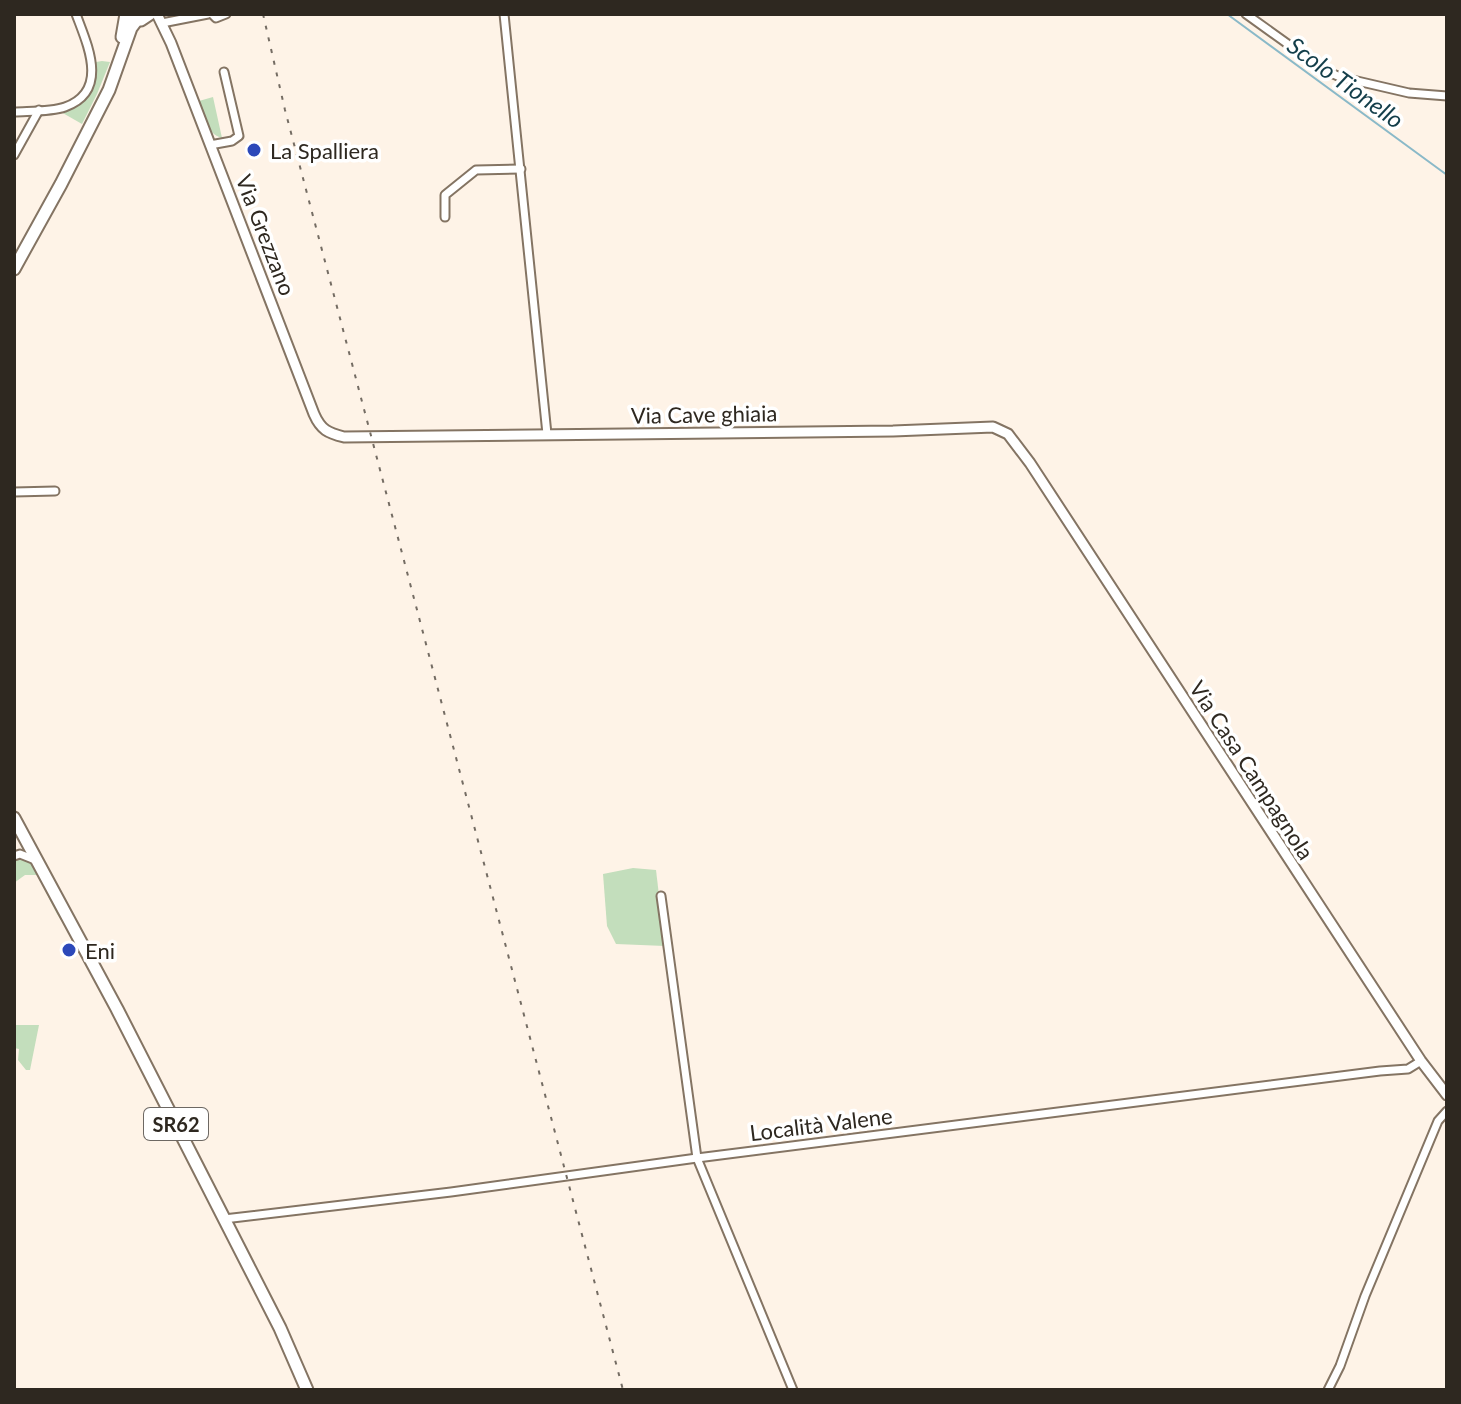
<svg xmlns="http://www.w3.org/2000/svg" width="1461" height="1404" viewBox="0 0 1461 1404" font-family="Lato,sans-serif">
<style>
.green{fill:#c3debc}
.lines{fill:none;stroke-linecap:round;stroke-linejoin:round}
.stream{stroke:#8ab9c8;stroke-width:2}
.minor-casing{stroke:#847463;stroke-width:11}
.tertiary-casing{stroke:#847463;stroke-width:13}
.primary-casing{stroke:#847463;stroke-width:15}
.minor{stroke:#fff;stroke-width:7}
.tertiary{stroke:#fff;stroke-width:9}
.primary{stroke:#fff;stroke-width:11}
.rail{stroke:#746c63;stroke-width:2;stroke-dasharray:4 8;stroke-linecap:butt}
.poi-dot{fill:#2c48b9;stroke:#fff;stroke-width:3}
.labels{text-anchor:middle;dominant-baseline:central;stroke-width:7;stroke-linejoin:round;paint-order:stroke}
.shield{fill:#fff;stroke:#6d6863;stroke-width:2}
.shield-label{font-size:20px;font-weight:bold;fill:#2e2820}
.poi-label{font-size:22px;fill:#2e2820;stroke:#fff;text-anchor:start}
.street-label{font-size:22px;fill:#2e2820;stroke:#fff}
.water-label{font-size:24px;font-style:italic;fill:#133e4a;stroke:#fff}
</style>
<rect width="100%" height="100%" fill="#fef3e7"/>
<g class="green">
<path d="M102,61L110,62L97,94L82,124L61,112C79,102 99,85 96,62Z"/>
<path d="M213,97L222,138C206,134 204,115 199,101Z"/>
<polygon points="14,858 22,858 33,863 64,919 61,920 57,914 37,875 25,875 14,883"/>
<polygon points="633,868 656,870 665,946 616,944 607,926 603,874"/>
<polygon points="14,1025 39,1025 30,1070 26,1070 18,1060 19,1049 14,1048"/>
</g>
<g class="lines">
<polyline class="stream" points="1227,14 1447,175"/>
<defs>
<g id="minor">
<polyline points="212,14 216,18 226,14"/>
<polyline points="504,14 547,434"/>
<polyline points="1246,14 1324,70 1340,77 1409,93 1447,96"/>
<polyline points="162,23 208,14"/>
<path d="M14,112C29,111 51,112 65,107C110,91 87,44 76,14"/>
<polyline points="210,145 232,141 239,136 224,72"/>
<polyline points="14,155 39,110"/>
<polyline points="445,217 445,195 476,170 521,169"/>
<polyline points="14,492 55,491"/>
<polyline points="14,856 20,854 35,860"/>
<polyline points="661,896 697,1158 793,1390"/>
<polyline points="224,1219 451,1192 697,1158 1380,1071 1408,1069 1421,1061"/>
<polyline points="1328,1390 1340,1366 1365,1296 1438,1121 1447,1111"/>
</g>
<path id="tertiary" d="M157,14L171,43L314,414C321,430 328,433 344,437L893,431L993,427L1008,434L1030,463L1421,1061L1447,1095"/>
<g id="primary">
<polyline points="131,18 141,20 150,14"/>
<polyline points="122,37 126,14"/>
<polyline points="14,269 61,184 109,90 131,28 137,20"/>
<polyline points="14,818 117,1009 280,1328 307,1390"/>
</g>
</defs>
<use href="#minor" class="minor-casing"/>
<use href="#tertiary" class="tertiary-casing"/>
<use href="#primary" class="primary-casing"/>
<use href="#minor" class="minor"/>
<use href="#tertiary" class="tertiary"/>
<use href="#primary" class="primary"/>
<polyline class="rail" points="263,14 285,110 623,1390"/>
</g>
<g class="poi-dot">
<circle cx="254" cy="150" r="8"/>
<circle cx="69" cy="950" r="8"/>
</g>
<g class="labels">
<rect class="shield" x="144" y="1108" width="64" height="32" rx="6"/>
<g class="shield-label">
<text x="176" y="1124">SR62</text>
</g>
<g class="poi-label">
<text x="270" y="150">La Spalliera</text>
<text x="85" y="950">Eni</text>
</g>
<g class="street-label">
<text transform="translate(266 235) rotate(69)">Via Grezzano</text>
<text transform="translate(704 414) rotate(-1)">Via Cave ghiaia</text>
<text transform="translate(1252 770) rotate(57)">Via Casa Campagnola</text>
<text transform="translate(821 1124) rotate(-7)">Località Valene</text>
</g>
<g class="water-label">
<text transform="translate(1346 82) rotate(36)">Scolo Tionello</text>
</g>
</g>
<rect width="1461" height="1404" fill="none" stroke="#2e2820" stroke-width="32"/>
</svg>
